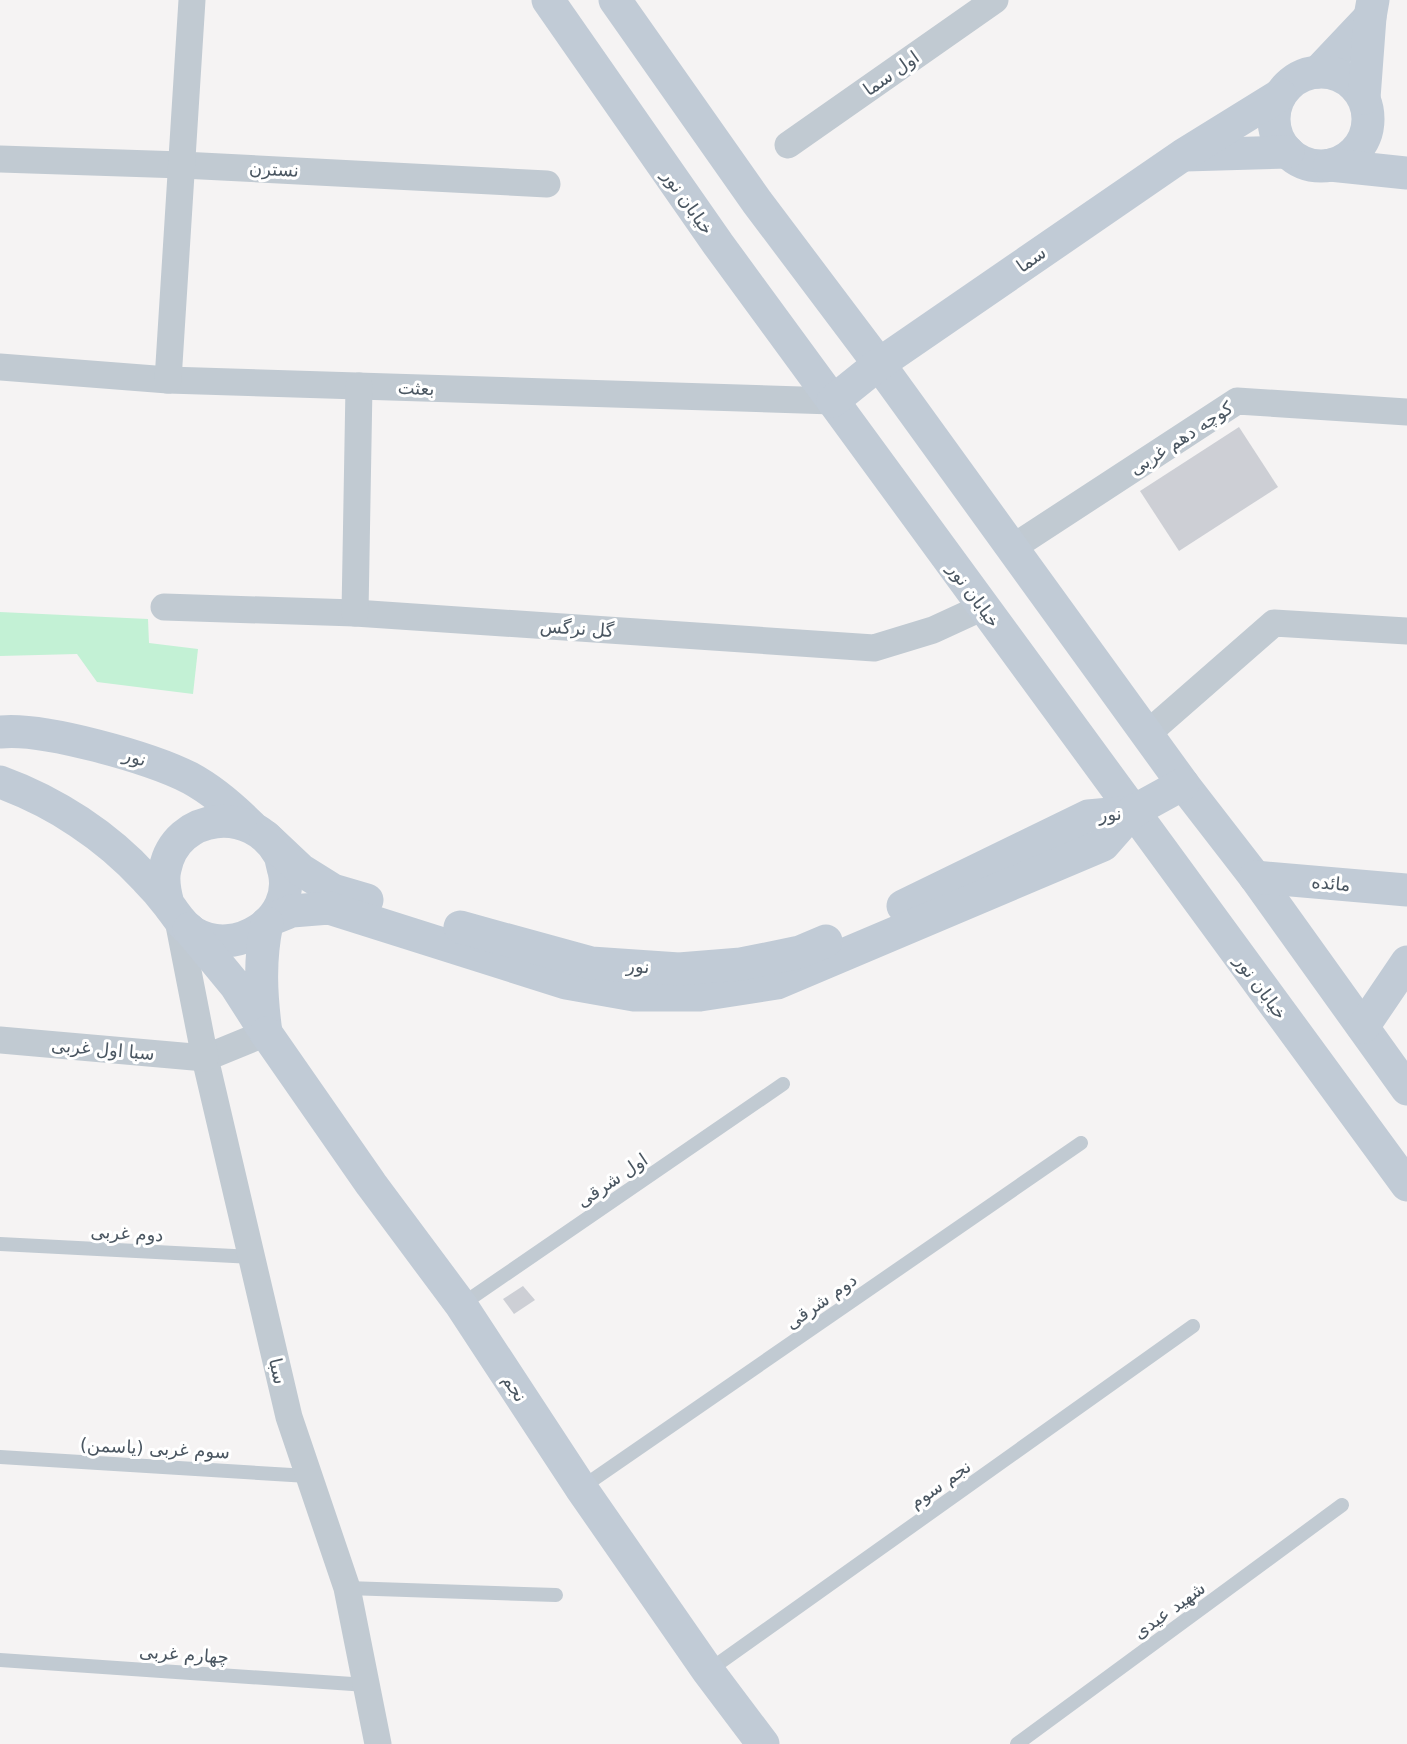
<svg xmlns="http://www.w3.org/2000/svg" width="1407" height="1744" viewBox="0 0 1407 1744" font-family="'DejaVu Sans',Vazirmatn,sans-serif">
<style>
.green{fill:#c3f1d5}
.building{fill:#cdcfd5}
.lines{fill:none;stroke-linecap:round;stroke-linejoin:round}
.lane{stroke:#c1cad2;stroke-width:14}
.street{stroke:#c1cad2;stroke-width:27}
.secondary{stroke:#c1cbd6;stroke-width:33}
.labels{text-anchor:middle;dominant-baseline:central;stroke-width:6;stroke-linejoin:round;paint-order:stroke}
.street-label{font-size:18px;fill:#4a5661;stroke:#fff}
</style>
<rect width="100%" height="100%" fill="#f5f3f3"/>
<polygon class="green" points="0,612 148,619 149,643 198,649 193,694 97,682 77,654 0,656"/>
<g class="building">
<polygon points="1239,427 1278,487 1179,551 1140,491"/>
<polygon points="523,1286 535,1300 514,1314 503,1299"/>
</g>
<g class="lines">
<g class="lane">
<polyline points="0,1244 253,1257"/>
<polyline points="461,1305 783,1084"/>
<polyline points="0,1457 308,1476"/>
<polyline points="581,1488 1081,1143"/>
<polyline points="347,1588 556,1595"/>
<polyline points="0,1660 367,1685"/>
<polyline points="708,1671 1193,1326"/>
<polyline points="1017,1744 1342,1505"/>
</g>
<g class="street">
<polyline points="788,145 995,0"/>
<polyline points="0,159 182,165 547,184"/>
<polyline points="0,367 168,380 833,401"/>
<polyline points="168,380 192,0"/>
<polyline points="1012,548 1237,401 1407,412"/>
<polyline points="164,607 355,613 874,648 933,630 983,607"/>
<polyline points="355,613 359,386"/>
<polyline points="1147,734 1274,623 1407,631"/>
<polyline points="266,1033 205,1058 289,1417 347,1588 378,1744"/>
<polyline points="0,1040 205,1058 178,920"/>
</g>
<g class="secondary">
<polyline points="548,0 718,244 1407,1185"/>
<polyline points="615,0 757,202 879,364 1183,784 1255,877 1407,1089"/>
<polyline points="1318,72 1370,17"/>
<circle cx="1321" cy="119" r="47"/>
<polyline points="1364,98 1370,17 1373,0"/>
<polyline points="1185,155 1288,152"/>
<polyline points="1330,165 1407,173"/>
<polyline points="833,401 879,364 1183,155 1280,95"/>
<path d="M0,732C43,727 151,758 190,778C214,791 233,808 251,826"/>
<path d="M0,782C55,802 107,836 146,879C154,887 161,895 167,903C176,914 181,925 194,933C235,958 296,920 284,871C282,866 282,859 279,854C252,805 176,812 165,869C162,881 165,893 168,904"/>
<polyline points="266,837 301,870 333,890 367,900"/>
<polyline points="1255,877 1407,890"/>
<polyline points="903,906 1088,816 1132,812"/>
<polyline points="272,919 292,911 329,908 566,983 634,995 700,995 777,983 1103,845 1132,812 1183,784"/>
<polyline points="460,927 591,963 679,969 741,964 800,952 826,941"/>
<path d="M189,929L236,986L266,1033C261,995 259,961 267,923"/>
<polyline points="1363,1027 1407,962"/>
<polyline points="266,1033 371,1184 461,1305 581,1488 708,1671 763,1744"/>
</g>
</g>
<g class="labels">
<g class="street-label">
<text transform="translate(891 73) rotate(-35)">اول سما</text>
<text transform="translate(274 169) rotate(3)">نسترن</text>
<text transform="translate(688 202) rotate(55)">خیابان نور</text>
<text transform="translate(1031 259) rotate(-35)">سما</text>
<text transform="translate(416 388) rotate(2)">بعثت</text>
<text transform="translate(1181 438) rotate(-33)">کوچه دهم غربی</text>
<text transform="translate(974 595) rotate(54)">خیابان نور</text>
<text transform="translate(577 628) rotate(4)">گل نرگس</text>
<text transform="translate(135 757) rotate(17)">نور</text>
<text transform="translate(1110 814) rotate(-5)">نور</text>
<text transform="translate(1331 883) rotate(5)">مائده</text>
<text transform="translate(638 966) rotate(4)">نور</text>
<text transform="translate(1261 987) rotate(54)">خیابان نور</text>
<text transform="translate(103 1049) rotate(5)">سبا اول غربی</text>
<text transform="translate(612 1180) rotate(-34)">اول شرقی</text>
<text transform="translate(127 1233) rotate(3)">دوم غربی</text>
<text transform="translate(821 1301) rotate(-35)">دوم شرقی</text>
<text transform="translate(278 1371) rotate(77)">سبا</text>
<text transform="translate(515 1388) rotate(57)">نجم</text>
<text transform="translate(155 1448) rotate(3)">سوم غربی (یاسمن)</text>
<text transform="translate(940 1484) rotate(-35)">نجم سوم</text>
<text transform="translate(1169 1610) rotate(-36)">شهید عیدی</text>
<text transform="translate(184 1654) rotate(4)">چهارم غربی</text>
</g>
</g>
</svg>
